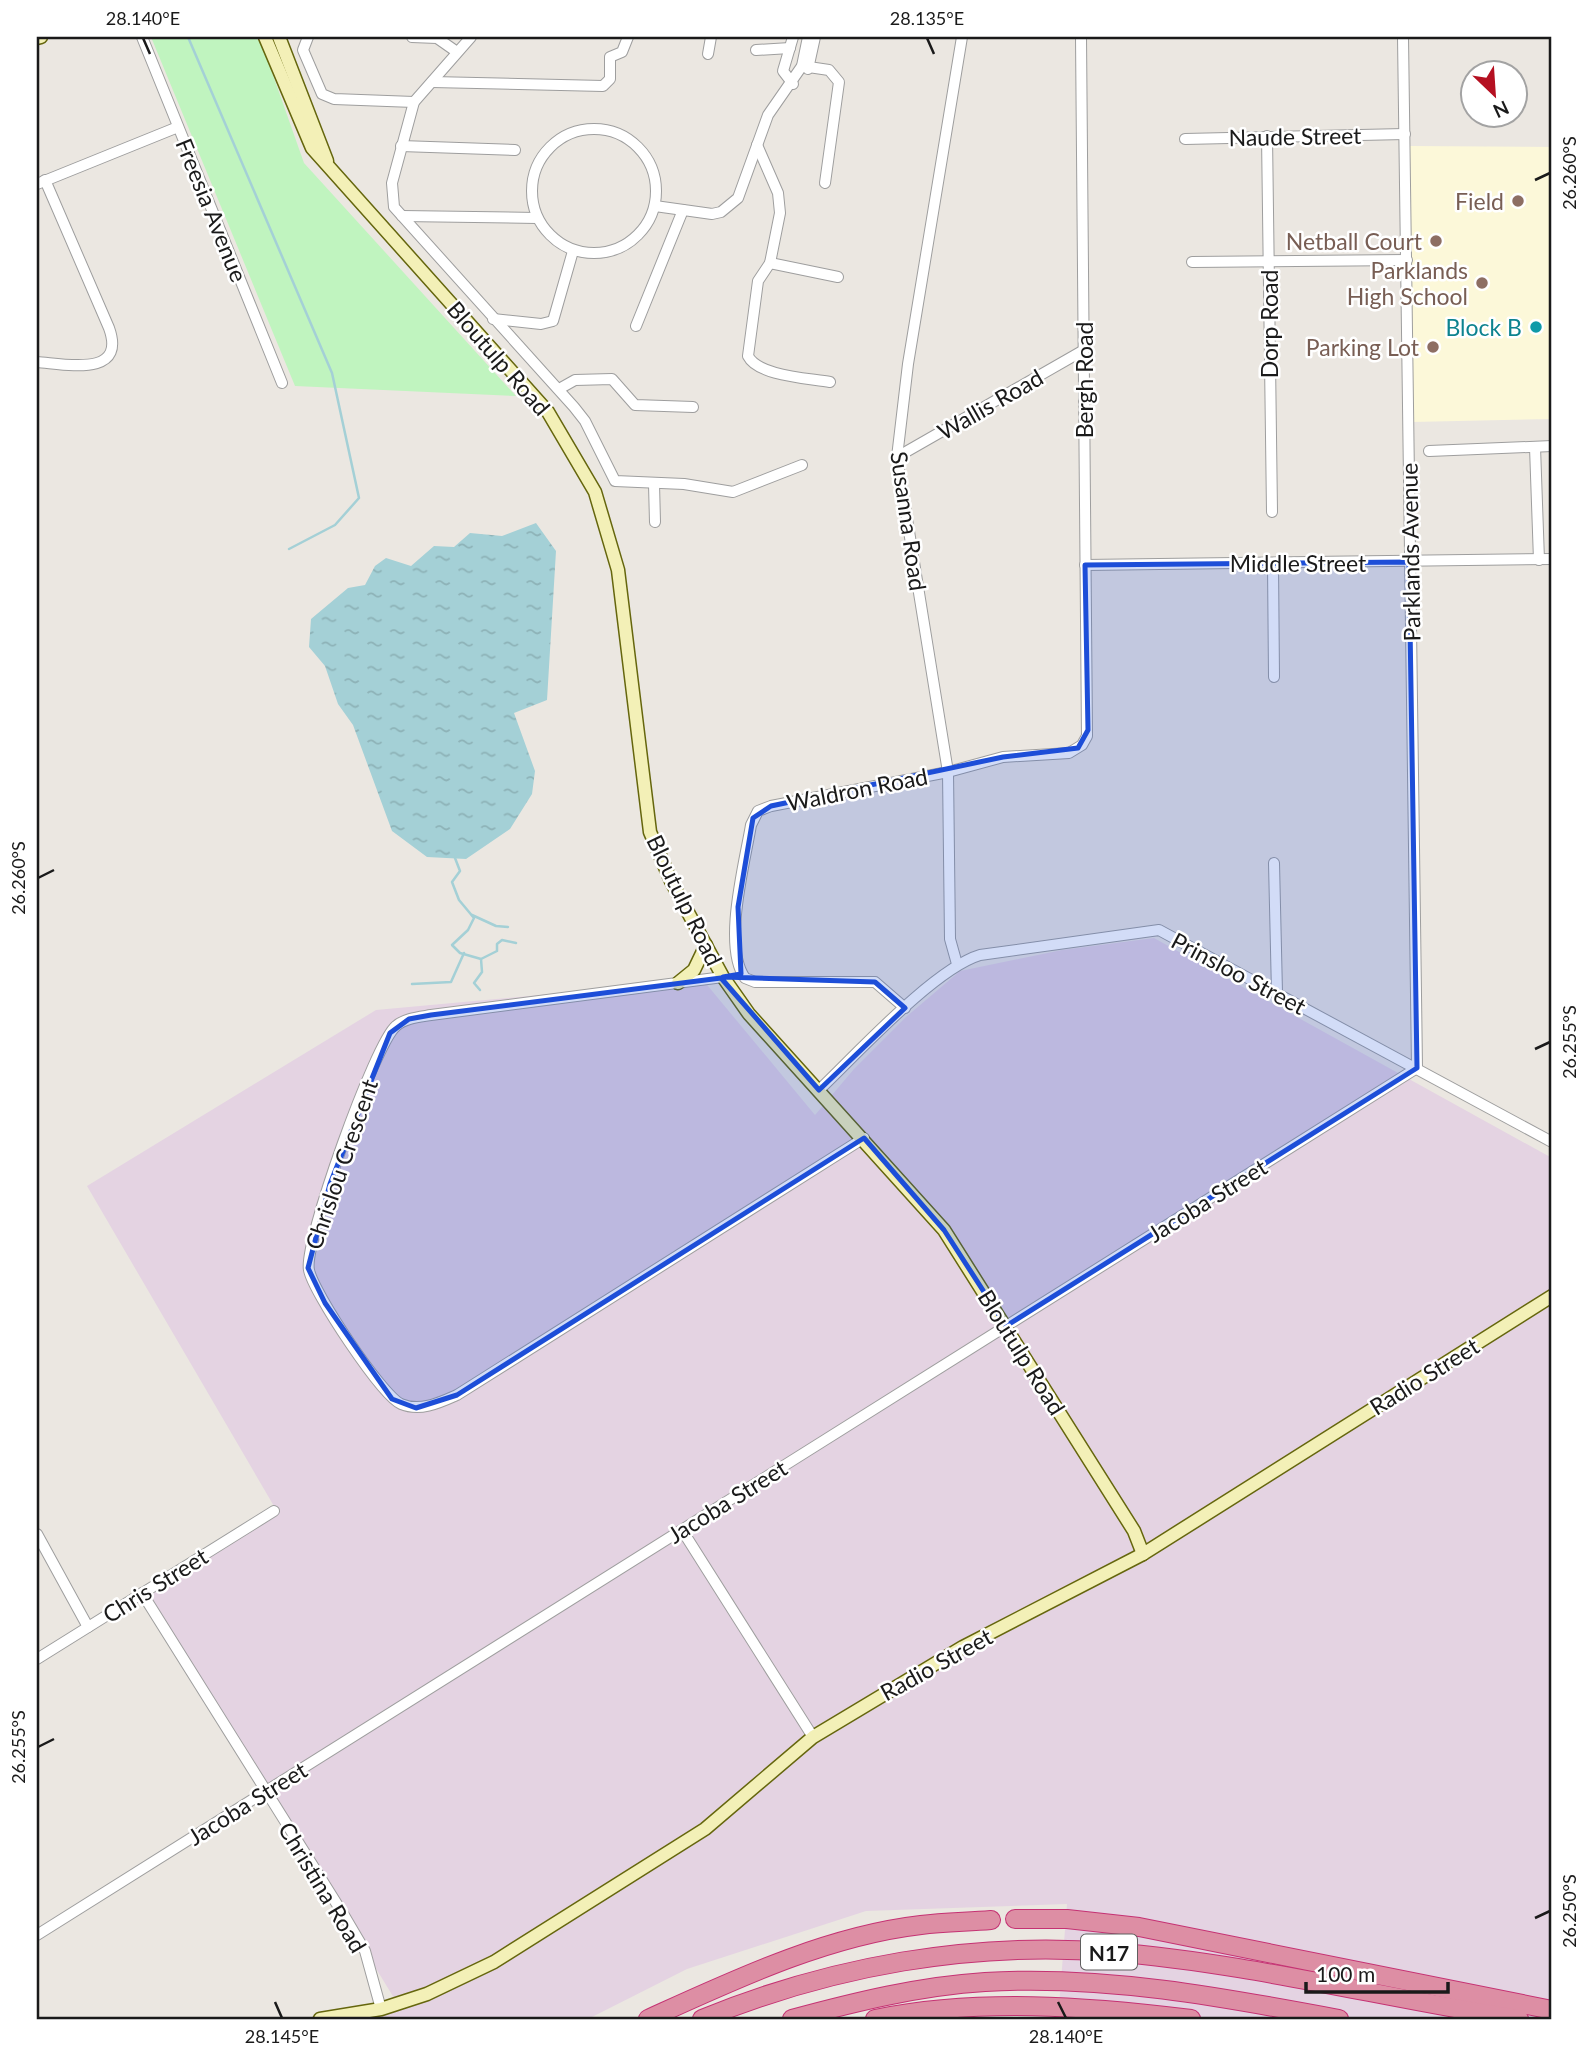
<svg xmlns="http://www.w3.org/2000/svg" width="1589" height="2056" viewBox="0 0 1589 2056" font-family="Lato,sans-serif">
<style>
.industrial{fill:#e4d3e2}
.education{fill:#fcf8d9}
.park{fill:#c0f4bf}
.water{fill:url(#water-ripples)}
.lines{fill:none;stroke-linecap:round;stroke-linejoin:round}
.stream{stroke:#a4d0d6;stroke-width:2.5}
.street-casing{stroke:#9e9e9e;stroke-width:12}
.secondary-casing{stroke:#65660d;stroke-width:15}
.highway-casing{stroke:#c53273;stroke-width:20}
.street{stroke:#fff;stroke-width:10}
.secondary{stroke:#f3f0b7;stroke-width:12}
.highway{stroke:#dd8ea4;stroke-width:18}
.marked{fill:#1d4ed8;fill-opacity:0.2;stroke:#1d4ed8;stroke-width:5;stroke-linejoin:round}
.ticks{fill:none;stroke:#1a1a1a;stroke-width:2.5}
.education-dot{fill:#8d6e63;stroke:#fff;stroke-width:2.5}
.culture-dot{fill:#0f9aa8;stroke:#fff;stroke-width:2.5}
.labels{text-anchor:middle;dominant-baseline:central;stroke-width:5;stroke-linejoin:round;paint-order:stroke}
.shield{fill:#fff;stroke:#5f5f5f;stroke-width:2}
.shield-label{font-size:21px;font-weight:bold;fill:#1a1a1a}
.street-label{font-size:23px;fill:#1a1a1a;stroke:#fff}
.education-label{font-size:23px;fill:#785e54;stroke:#fff;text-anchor:end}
.culture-label{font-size:23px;fill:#0d838f;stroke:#fff;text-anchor:end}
.neatline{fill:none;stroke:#1a1a1a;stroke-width:2.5}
.ticks-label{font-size:18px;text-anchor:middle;fill:#1a1a1a}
</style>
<defs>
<pattern id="water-ripples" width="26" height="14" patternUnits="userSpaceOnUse" patternTransform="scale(1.75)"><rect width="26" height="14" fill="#a4d0d6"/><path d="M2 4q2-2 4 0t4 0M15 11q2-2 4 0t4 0" fill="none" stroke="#8db2b7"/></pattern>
</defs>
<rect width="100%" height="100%" fill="#ebe7e1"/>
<polygon class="industrial" points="1154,938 1552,1158 1552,2019 1058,2019 1067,1904 866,1911 687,1969 588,2019 353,2019 394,1998 149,1596 278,1513 87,1186 376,1010 703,980 815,1115 854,1069 906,1017 960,971 1062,950"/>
<polygon class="education" points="1410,146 1552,147 1552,419 1412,422"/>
<polygon class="park" points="151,37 255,37 262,44 304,163 516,396 295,386"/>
<polygon class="water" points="536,523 556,551 547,700 514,713 535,771 532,794 510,829 466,859 427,857 392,831 353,725 338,704 325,666 309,647 311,619 348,588 365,585 375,566 386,558 411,566 434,546 454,547 470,533 502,536"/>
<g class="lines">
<g class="stream">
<polyline points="188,37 332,373 359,498 335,525 289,549"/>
<polyline points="455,858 460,871 452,882 459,900 474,918 468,930 452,945 460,953 481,959 482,972 474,983 480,990"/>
<polyline points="472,915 496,926 508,927"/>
<polyline points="481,959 497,951 497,944 502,940 516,943"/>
<polyline points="412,984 451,982 464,953"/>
</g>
<defs>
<g id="street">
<polyline points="142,37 282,383"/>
<polyline points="308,37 303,50 322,94 334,99 414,102"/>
<polyline points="412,37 437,38 457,52"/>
<polyline points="471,37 414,102 392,183 394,207 574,407 585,421 615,481 684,484 733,492 802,465"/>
<polyline points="756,50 790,48"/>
<polyline points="708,54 711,37"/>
<polyline points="802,66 829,70 839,82 825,183"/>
<polyline points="808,69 815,37"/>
<polyline points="432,82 603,86 610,79 610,57 622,52 628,37"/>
<polyline points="793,84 783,71 793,37"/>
<circle cx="594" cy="191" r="62"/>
<polyline points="1267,136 1272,512"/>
<polyline points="1185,139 1405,134"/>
<path d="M757,145L778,193L780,213L770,263L758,281L748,356C758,376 808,378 830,382"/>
<polyline points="401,146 515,150"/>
<polyline points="37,184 178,127"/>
<polyline points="655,206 712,214 721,212 738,198 768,115 802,66 808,37"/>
<polyline points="402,216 537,218"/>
<polyline points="1192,262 1407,260"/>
<polyline points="770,263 838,277"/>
<polyline points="493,319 541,324 553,321 573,251"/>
<polyline points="636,326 683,210"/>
<path d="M37,362C65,364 127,378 109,328L45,180"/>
<polyline points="559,389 575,380 612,379 635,405 693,407"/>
<polyline points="1535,447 1539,560"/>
<polyline points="1429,451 1552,446"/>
<polyline points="897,457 1084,350"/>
<polyline points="654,484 655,522"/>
<polyline points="1273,564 1274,677"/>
<polyline points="1085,565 1552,559"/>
<polyline points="1274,863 1277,993"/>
<polyline points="957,964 950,939 948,772 897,457 908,364 962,37"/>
<path d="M723,977L431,1015C419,1017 405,1018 396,1026C375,1043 303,1244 309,1270C313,1292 382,1396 401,1404C420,1412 439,1403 457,1395L864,1138"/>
<path d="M905,1008L875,982H755L745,978C722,946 745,862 751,825L758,811L771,806L948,772L1003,757L1069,753L1082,745L1087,736L1081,37"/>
<path d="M819,1090C857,1054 934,969 980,955L1159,930L1552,1142"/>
<polyline points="682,1530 813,1737"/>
<polyline points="37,1534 88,1627"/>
<polyline points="142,1593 345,1917 365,1951 381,2009"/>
<polyline points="37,1659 274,1511"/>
<polyline points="37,1935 1417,1068 1403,37"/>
</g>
<g id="secondary">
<polyline points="265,37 312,148 548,412 595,492 618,570 650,832 671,881 723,977 749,1014 944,1230 1134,1531 1143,1554"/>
<polyline points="279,37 327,161"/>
<polyline points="37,38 41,37"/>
<polyline points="678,983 694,970 706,945"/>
<polyline points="320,2019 381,2009 427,1994 494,1962 705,1829 813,1737 963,1647 1143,1554 1552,1296"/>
</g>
<g id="highway">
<polyline points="1015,1919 1067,1919 1139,1927 1552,2010"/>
<path d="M648,2019C734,1980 826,1936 921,1925C944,1922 967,1922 991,1920"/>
<path d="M702,2019C831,1966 972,1941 1111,1952C1248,1963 1383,1998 1519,2019"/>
<path d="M792,2019C855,2002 920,1986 985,1982C1105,1975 1222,1997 1339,2019"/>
<path d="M875,2019C979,1998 1086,2006 1191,2019"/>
</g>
</defs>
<use href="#street" class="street-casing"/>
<use href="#secondary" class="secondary-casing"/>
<use href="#highway" class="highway-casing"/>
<use href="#street" class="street"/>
<use href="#secondary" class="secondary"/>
<use href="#highway" class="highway"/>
</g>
<path class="marked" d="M1409,562L1417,1068L1006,1326L944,1230L864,1138L457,1395L416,1408L392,1399L325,1303L308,1268L330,1184L390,1033L409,1019L431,1015L721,978L819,1090L905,1008L875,982L723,977L741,974L738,907L753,818L771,806L1003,757L1078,748L1088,730L1085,565Z"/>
<path class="ticks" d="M143,38L150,54M927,38L934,54M1535,180L1550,173M38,878L54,870M1535,1049L1550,1042M38,1747L54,1739M1535,1918L1550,1911M275,2002L282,2018M1058,2002L1066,2018"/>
<g class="education-dot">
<circle cx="1518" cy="201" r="7"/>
<circle cx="1436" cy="241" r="7"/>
<circle cx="1482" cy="283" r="7"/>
<circle cx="1433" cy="347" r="7"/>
</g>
<circle class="culture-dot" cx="1536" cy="327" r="7"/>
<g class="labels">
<rect class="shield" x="1081" y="1934.5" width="56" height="35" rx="5"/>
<g class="shield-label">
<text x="1109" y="1952">N17</text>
</g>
<g class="street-label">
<text transform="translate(1295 136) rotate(-1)">Naude Street</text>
<text transform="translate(212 210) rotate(68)">Freesia Avenue</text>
<text transform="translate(1269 324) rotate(-90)">Dorp Road</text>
<text transform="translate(499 358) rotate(49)">Bloutulp Road</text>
<text transform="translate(1084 380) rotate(-90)">Bergh Road</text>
<text transform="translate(990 404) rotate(-30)">Wallis Road</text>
<text transform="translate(909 521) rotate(82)">Susanna Road</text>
<text transform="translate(1410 552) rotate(-91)">Parklands Avenue</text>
<text x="1298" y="563">Middle Street</text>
<text transform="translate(857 789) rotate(-11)">Waldron Road</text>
<text transform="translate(685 900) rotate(64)">Bloutulp Road</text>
<text transform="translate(1239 973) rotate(28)">Prinsloo Street</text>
<text transform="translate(341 1164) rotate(-71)">Chrislou Crescent</text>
<text transform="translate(1207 1200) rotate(-32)">Jacoba Street</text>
<text transform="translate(1022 1352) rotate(58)">Bloutulp Road</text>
<text transform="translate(1424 1376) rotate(-32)">Radio Street</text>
<text transform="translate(727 1501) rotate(-32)">Jacoba Street</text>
<text transform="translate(155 1585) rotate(-32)">Chris Street</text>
<text transform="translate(936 1664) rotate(-29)">Radio Street</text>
<text transform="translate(247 1803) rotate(-32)">Jacoba Street</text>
<text transform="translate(323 1887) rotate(59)">Christina Road</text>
</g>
<g class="education-label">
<text x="1504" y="201">Field</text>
<text x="1422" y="241">Netball Court</text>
<text x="1468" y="270">Parklands<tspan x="1468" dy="26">High School</tspan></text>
<text x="1419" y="347">Parking Lot</text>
</g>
<g class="culture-label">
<text x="1522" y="327">Block B</text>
</g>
</g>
<rect width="1589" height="2056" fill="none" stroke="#ffffff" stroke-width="77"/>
<g transform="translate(1494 94) rotate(155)"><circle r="33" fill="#ffffff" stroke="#a3a3a3" stroke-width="2"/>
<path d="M0-5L12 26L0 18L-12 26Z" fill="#b51021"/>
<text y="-10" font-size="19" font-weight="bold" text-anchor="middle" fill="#1a1a1a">N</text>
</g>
<path d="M1306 1982v10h142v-10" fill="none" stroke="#1a1a1a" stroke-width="3.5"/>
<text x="1316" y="1982" font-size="21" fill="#1a1a1a" stroke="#ffffff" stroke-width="5" paint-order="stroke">100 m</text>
<rect x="38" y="38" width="1512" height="1980" class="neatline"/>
<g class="ticks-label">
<text x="143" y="25">28.140°E</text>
<text x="927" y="25">28.135°E</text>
<text transform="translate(1570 173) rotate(-90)" y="6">26.260°S</text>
<text transform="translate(19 878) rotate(-90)" y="6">26.260°S</text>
<text transform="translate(1570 1042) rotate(-90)" y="6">26.255°S</text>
<text transform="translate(19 1747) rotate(-90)" y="6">26.255°S</text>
<text transform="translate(1570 1911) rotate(-90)" y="6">26.250°S</text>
<text x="282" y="2043">28.145°E</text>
<text x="1066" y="2043">28.140°E</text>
</g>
</svg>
